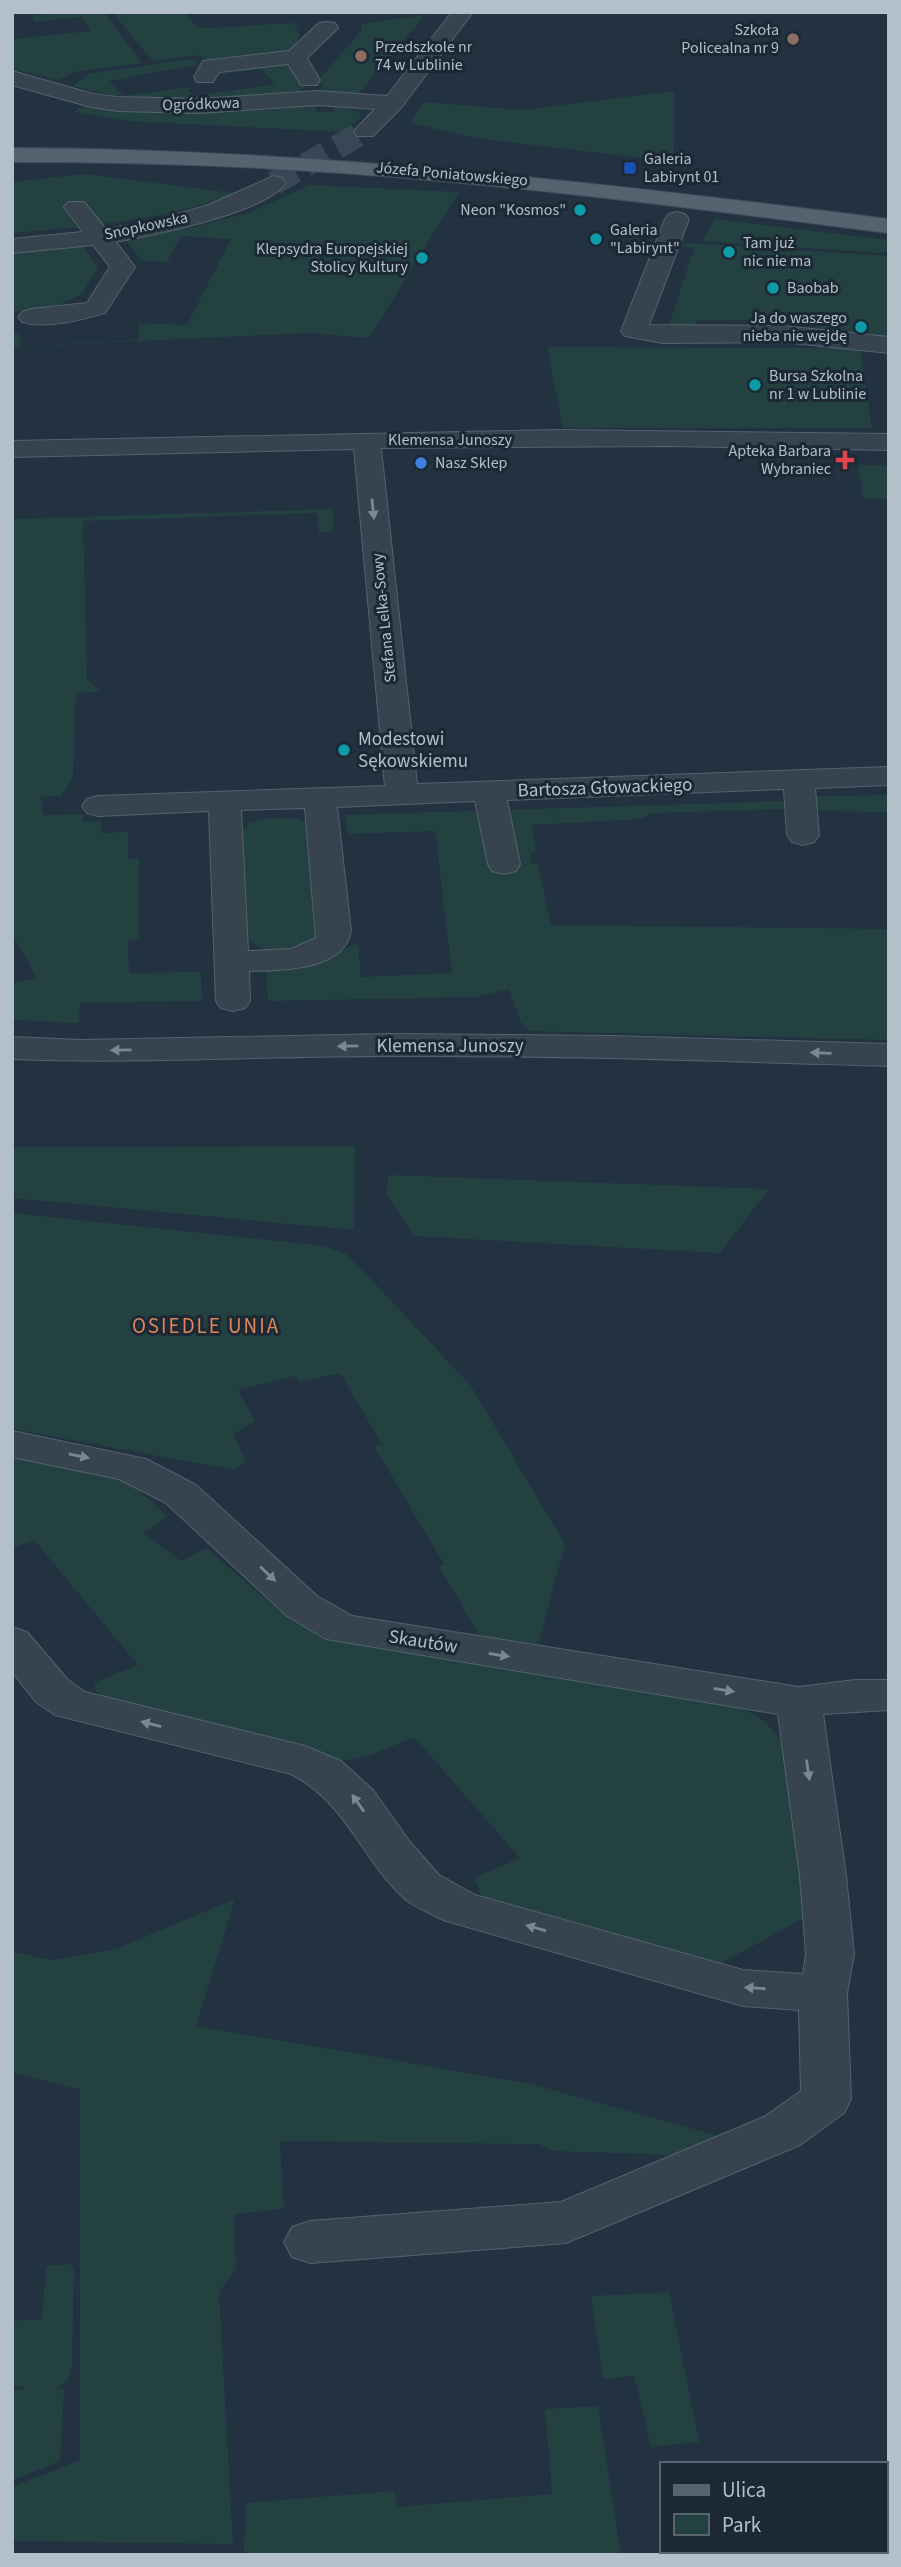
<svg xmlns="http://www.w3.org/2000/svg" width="901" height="2567" viewBox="0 0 901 2567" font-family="'Source Sans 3',sans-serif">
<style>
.green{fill:#244141}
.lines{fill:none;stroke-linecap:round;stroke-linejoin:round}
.minor-tunnel{stroke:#384755;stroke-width:24;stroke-dasharray:24 12;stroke-linecap:butt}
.minor-casing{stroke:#55626e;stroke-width:2}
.major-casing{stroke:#404d59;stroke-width:2}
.minor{fill:#374450;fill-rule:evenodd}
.major{fill:#556370;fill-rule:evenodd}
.oneway{fill:#7b8894}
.education-dot{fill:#8d6e63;stroke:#1c2935;stroke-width:2.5}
.transit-dot{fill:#1a4fb4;stroke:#1c2935;stroke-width:2.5}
.culture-dot{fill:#0f9aa8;stroke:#1c2935;stroke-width:2.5}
.health-dot{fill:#e0444e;stroke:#1c2935;stroke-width:2.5}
.shop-dot{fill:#3f7fe0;stroke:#1c2935;stroke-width:2.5}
.labels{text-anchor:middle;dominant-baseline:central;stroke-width:6;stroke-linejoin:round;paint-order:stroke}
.far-poi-label{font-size:16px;fill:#b3bfcb;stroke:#1c2935;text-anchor:start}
.far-street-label{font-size:16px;fill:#b3bfcb;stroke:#1c2935}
.poi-label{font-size:19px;fill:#b3bfcb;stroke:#1c2935;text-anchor:start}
.street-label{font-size:19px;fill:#b3bfcb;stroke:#1c2935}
.neighbourhood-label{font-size:21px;letter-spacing:2px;fill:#dd865b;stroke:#1c2935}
</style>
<rect width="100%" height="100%" fill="#223240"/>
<g class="green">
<polygon points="70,12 104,12 142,63 74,72 59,80 12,69 12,39 91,31 81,17 33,22 33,15"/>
<polygon points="112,12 184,12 197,27 208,28 294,23 300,36 292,50 282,53 209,62 200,55 153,61"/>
<polygon points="425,15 357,95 323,92 320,78 361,31 361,24"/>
<path d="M192,59L200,64L109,81L124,96L189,87L191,88L188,90L195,96L276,84L260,69L215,75V72L284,64L291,66L305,87L297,92C222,96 146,107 73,86L88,74Z"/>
<polygon points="674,91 674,162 475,138 410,123 423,102 522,110"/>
<path d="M317,103L315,112H334V107L359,111L361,117L342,132L127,121L73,112L85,106C152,113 214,113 280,109L272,105Z"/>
<path d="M84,174L234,193C171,220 81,227 12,233V182Z"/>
<polygon points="310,185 459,192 369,338 309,333 12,347 12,326 19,336 21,346 138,340 139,323 187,325 231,239 181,236 167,262 142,261 125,239 193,227 248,213"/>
<polygon points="715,219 889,240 889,251 880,253 702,241"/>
<polygon points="690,243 889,256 889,337 823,334 818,328 794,320 697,320 693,329 668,328 694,248 676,245"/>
<polygon points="82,245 98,268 81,295 55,306 12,312 12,253"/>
<polygon points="547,347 860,348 872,428 563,428"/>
<polygon points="859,465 889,466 889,499 863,499"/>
<polygon points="332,509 334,531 319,532 317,513 83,521 87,679 101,692 76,693 73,778 61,796 41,797 43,815 83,814 83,822 101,821 101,833 128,832 128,859 139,858 139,939 128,940 129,973 201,972 202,1001 80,1003 79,1023 12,1020 12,983 37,978 12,934 12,519"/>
<polygon points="889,795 889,812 817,811 816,796"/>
<polygon points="786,801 788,809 652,813 641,819 532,825 536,851 530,852 532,864 538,864 551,925 889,929 889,1040 529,1031 520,1021 509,989 477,997 268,1001 266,966 316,963 358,943 361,977 452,973 435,831 348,834 345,815"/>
<path d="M268,818H295L311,824L325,934C295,950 273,962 244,936L241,833L249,823Z"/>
<polygon points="355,1146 354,1230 12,1198 12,1147"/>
<polygon points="388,1175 769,1189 720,1253 414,1236 387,1195"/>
<polygon points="12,1213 325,1246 348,1255 471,1386 565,1544 539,1641 534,1644 480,1636 439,1567 444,1564 374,1446 382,1444 340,1373 299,1382 295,1376 238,1390 255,1421 233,1434 246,1461 235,1470 12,1429"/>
<path d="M12,1453L118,1479L135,1487L168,1517L143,1533L181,1561L206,1548L293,1622L320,1634L717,1701C752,1711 774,1720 786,1756L809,1915L718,1965L486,1905L474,1878L520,1858L414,1737L371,1755L337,1762L111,1700L96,1692L94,1683L138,1665L34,1540L12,1548Z"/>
<polygon points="235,1899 196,2026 531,2084 722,2137 679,2155 552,2151 539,2144 280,2141 284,2209 234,2214 236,2269 219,2292 233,2544 12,2541 12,2487 80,2460 80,2089 12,2073 12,1952 53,1960 116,1949"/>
<polygon points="70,2264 74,2269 72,2366 68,2379 57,2389 64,2389 60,2461 12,2481 12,2390 23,2390 24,2387 12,2386 12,2321 42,2319 46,2266"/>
<polygon points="669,2292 699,2442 651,2447 634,2376 603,2379 591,2296"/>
<polygon points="598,2406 621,2555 244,2555 245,2503 394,2491 397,2507 552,2494 545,2409"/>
</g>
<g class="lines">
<polyline class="minor-tunnel" points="274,183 365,131"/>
<defs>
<g id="minor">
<polygon points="452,12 473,12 401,108 373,136 357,136 354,131 375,109 317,105 199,113 118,111 91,107 12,85 12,71 93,94 118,97 199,99 317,91 387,96"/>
<polygon points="327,22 335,23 338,28 307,58 320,80 317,85 301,85 288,64 219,72 213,82 197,82 194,77 203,61 289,51 319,23"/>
<path d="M274,176L282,178L286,183C265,213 153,235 116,242L135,267L105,313C80,320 48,329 22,322L18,317L22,312L31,309L87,303L110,267L93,245L12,253V239L83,232L64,207L68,202H84L106,229L148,222L206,206Z"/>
<polygon points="677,212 685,214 689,219 649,325 783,326 889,337 889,353 783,342 663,343 625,336 621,331 665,219 669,214"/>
<path d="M560,430L889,434V450L670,446L381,448L417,784L889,767V785L815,788L819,835L814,842L803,845L792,842L787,835L784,789L507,800L520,864L516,871L504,874L492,871L488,864L475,801L337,807L351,931C344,971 281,970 249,971L250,1001L245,1008L233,1011L221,1008L216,1001L209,811L98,816L87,813L82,806L87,799L98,796L385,786L354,449L12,457V441ZM305,808L316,938L291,949L248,951L241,810Z"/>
<path d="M389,1034L612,1036L889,1044V1066C722,1061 556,1055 389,1056C264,1056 138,1064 12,1059V1037L81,1040Z"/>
<path d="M12,1431L146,1459L196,1485L317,1596L352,1616L799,1687L855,1680H889V1710L823,1714L846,1876L854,1954L847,1993L851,2099L844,2113L800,2145L566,2243L310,2263L292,2257L284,2242L292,2227L310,2221L561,2202L764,2117L801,2091L799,2010L743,2006L443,1920C431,1913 416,1908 405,1899C361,1859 348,1804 291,1774L55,1715L36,1702L12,1672V1627L27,1632L68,1680L85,1692L305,1746L341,1761L373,1790L410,1842L439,1875L475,1895L743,1970L803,1974L806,1954L800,1876L778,1714L326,1639L287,1616L166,1503L119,1479L12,1457Z"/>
</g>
<path id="major" d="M12,148C309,149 595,182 889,219V233C707,210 524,186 341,173C231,165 122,162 12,162Z"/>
</defs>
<use href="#minor" class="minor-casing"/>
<use href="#major" class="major-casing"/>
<use href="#minor" class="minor"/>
<use href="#major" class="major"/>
</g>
<defs><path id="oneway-solid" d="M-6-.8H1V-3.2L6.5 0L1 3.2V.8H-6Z" transform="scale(1.75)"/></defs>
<g class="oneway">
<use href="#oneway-solid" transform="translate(373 509) rotate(84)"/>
<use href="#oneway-solid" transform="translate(348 1046) rotate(179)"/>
<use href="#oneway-solid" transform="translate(121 1050) rotate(179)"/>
<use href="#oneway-solid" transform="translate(821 1053) rotate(-178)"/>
<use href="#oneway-solid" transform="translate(79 1456) rotate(12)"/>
<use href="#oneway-solid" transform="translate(268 1574) rotate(43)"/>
<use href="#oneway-solid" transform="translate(499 1655) rotate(9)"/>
<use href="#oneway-solid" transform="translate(724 1690) rotate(9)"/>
<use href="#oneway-solid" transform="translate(151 1724) rotate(-166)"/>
<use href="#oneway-solid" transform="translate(808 1770) rotate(82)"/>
<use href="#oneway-solid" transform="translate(358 1803) rotate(-125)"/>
<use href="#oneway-solid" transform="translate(536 1928) rotate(-164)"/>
<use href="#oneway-solid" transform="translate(755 1988) rotate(-176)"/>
</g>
<g class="education-dot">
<circle cx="793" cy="39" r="7"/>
<circle cx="361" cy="56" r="7"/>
</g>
<rect class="transit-dot" x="623" y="161" width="14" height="14" rx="3.5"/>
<g class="culture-dot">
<circle cx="580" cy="210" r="7"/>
<circle cx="596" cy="239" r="7"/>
<circle cx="729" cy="252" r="7"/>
<circle cx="422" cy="258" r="7"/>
<circle cx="773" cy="288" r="7"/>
<circle cx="861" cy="327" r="7"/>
<circle cx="755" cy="385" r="7"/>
<circle cx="344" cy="750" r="7"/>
</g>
<path class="health-dot" d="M841.5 449.5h7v7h7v7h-7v7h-7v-7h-7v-7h7z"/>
<circle class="shop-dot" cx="421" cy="463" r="7"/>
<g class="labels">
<g class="far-poi-label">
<text x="779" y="30" text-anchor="end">Szkoła<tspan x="779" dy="18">Policealna nr 9</tspan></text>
<text x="375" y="47">Przedszkole nr<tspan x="375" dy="18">74 w Lublinie</tspan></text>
<text x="644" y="159">Galeria<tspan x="644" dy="18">Labirynt 01</tspan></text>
<text x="566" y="210" text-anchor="end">Neon "Kosmos"</text>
<text x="610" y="230">Galeria<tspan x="610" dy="18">"Labirynt"</tspan></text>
<text x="743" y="243">Tam już<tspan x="743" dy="18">nic nie ma</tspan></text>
<text x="408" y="249" text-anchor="end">Klepsydra Europejskiej<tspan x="408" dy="18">Stolicy Kultury</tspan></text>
<text x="787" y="288">Baobab</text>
<text x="847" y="318" text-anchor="end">Ja do waszego<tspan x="847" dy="18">nieba nie wejdę</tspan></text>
<text x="769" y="376">Bursa Szkolna<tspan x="769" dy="18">nr 1 w Lublinie</tspan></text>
<text x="831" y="451" text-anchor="end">Apteka Barbara<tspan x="831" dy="18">Wybraniec</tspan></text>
<text x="435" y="463">Nasz Sklep</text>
</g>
<g class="far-street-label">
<text transform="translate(201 104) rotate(-2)">Ogródkowa</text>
<text transform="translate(452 174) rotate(5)">Józefa Poniatowskiego</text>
<text transform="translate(146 226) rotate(-12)">Snopkowska</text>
<text x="450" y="440">Klemensa Junoszy</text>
<text transform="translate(384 618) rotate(-96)">Stefana Lelka-Sowy</text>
</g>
<g class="poi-label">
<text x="358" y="739">Modestowi<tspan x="358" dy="22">Sękowskiemu</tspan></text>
</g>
<g class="street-label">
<text transform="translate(605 788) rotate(-2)">Bartosza Głowackiego</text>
<text x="450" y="1046">Klemensa Junoszy</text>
<text transform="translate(423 1642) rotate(9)">Skautów</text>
</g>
<g class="neighbourhood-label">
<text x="206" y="1326">OSIEDLE UNIA</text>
</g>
</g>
<rect width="901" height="2567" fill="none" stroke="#b3bfcb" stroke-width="28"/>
<rect x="660" y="2462" width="228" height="91" fill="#1c2935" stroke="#586571" stroke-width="2"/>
<rect x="674" y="2485" width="35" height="10" fill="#556370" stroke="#586571" stroke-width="2"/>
<text x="722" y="2497" font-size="21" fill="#b3bfcb">Ulica</text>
<rect x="674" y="2514" width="35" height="21" fill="#244141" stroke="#586571" stroke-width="2"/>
<text x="722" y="2532" font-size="21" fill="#b3bfcb">Park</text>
</svg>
